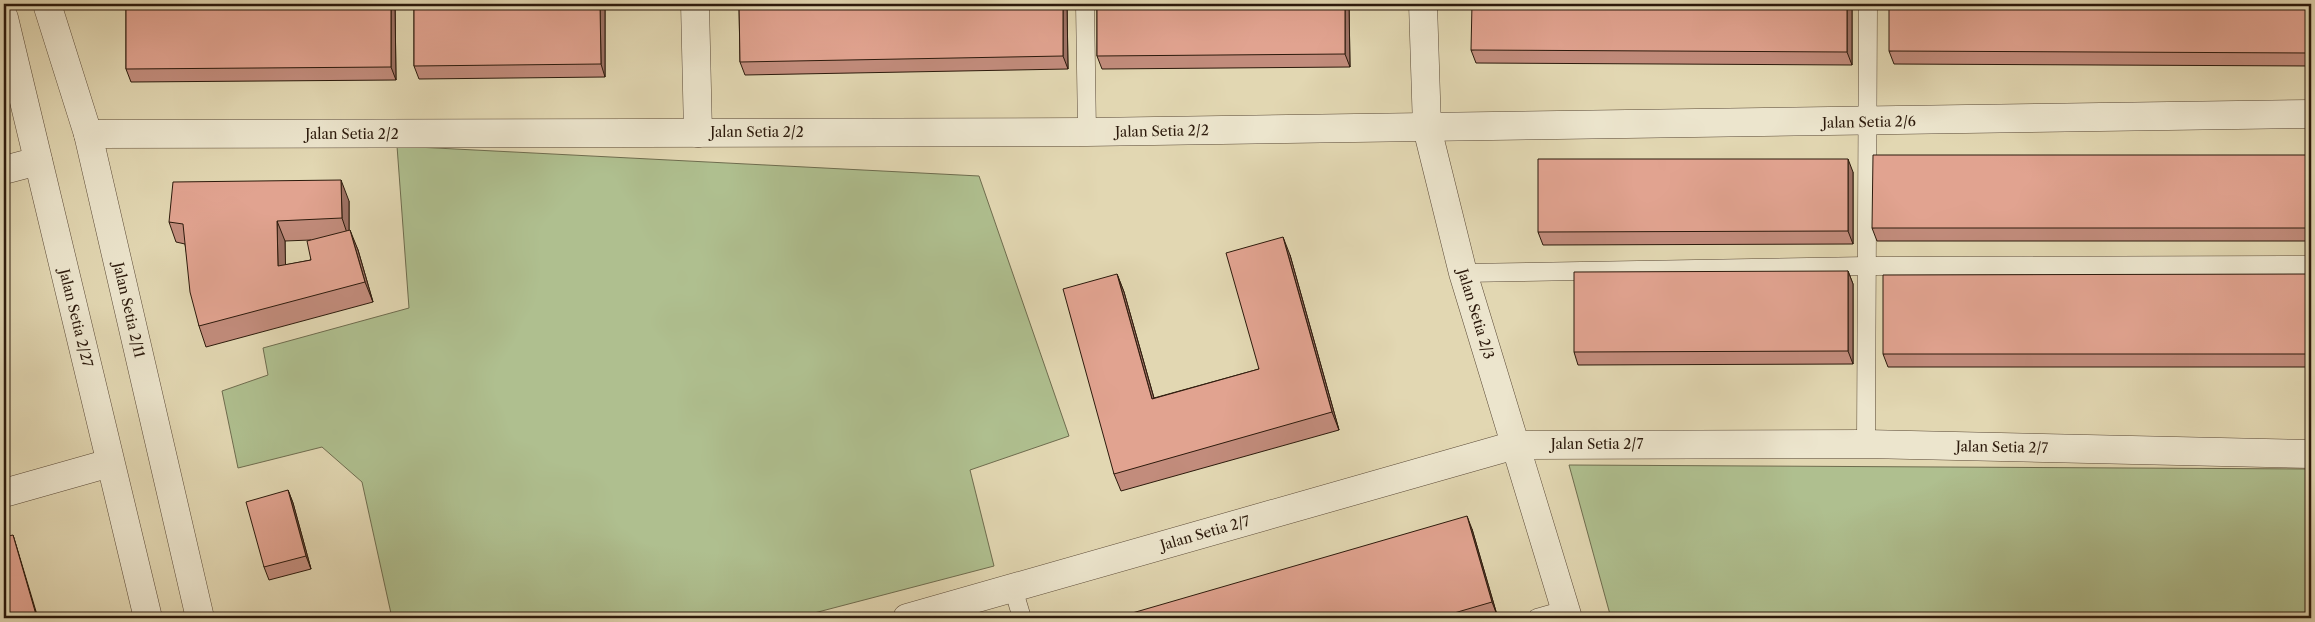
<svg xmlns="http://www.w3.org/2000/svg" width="2315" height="622" viewBox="0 0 2315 622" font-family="'Libre Caslon Text',serif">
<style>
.green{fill:#afbf8f;stroke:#6e6c4e}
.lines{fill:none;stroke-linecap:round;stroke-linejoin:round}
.service-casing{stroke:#5a4936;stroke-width:19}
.minor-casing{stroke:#5a4936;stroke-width:29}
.service{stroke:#ece5cd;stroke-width:18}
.minor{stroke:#ece5cd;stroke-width:28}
.wall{fill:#c28c7c;stroke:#2c1a0c;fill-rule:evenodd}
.shaded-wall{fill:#9e7265;stroke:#2c1a0c}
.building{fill:#e1a390;stroke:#2c1a0c}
.labels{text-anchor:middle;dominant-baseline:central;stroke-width:4;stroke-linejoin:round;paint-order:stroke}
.street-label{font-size:14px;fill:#2c1a0c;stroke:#ece5cd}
</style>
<rect width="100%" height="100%" fill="#e2d7b2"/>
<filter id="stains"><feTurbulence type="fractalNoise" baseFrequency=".004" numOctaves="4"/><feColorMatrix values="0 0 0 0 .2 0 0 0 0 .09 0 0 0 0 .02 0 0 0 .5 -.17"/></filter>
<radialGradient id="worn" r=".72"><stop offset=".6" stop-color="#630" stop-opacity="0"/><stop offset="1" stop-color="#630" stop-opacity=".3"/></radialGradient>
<g class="green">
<polygon points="397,146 979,176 1069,436 970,470 994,566 795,618 392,618 362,482 322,447 238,468 222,391 268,375 263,348 409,308"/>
<polygon points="1569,465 2311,469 2311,618 1611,618"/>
</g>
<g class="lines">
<defs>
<g id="service">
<polyline points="1085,4 1087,132"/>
<polyline points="1463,273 1867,266 2311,265"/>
<polyline points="1866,444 1868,4"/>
<polyline points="1013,588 1022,618"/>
<polyline points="1537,618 1565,610"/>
</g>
<g id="minor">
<polyline points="47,4 88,134 200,618"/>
<polyline points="695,4 698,133"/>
<polyline points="1423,4 1427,128 1463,273 1568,618"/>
<polyline points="4,18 148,618"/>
<polyline points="88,134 1087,132 2311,114"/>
<polyline points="4,170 38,161"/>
<polyline points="4,493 110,463"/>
<polyline points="907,618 1515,445 1866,444 2311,454"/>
</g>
</defs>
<use href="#service" class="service-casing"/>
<use href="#minor" class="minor-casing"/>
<use href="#service" class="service"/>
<use href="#minor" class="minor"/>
</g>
<g class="wall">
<polygon points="126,4 395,4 396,80 131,82 126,69"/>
<polygon points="414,4 605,4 605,77 419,79 414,66"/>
<polygon points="739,4 1067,4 1068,69 745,75 740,62"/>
<polygon points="1097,4 1349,4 1350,67 1102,69 1097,56"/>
<polygon points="1852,4 1852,65 1476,63 1471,50"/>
<polygon points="2311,4 2311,66 1894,64 1889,51"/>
<polygon points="2311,155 2311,241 1877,241 1872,228"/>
<polygon points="1853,172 1853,244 1543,245 1538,232"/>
<path d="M349,201V230L358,250L373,302L206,347L199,326L185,244L176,242L169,222ZM311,240V260L285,265V241Z"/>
<polygon points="1290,255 1339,430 1121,491 1114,474 1117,274 1124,292 1154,398 1259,369"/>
<polygon points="1848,271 1853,284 1853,364 1578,365 1574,352"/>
<polygon points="2311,274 2311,367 1888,367 1883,354"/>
<polygon points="288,490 293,503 311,569 269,580 264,567"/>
<polygon points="1472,529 1497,615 1487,618 1115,618"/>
</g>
<g class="shaded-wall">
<polygon points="391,4 395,4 396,80 391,67"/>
<polygon points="600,4 605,4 605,77 601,64"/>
<polygon points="1063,4 1067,4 1068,69 1063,56"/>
<polygon points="1345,4 1349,4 1350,67 1345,54"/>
<polygon points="1847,4 1852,4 1852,65 1847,52"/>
<polygon points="1848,159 1853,172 1853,244 1848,231"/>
<polygon points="341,180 349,201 349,239 342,218"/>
<polygon points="277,221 285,241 286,287 278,266"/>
<polygon points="350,230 358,250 373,302 365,282"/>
<polygon points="1283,237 1290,255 1339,430 1332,412"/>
<polygon points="1848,271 1853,284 1853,364 1848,351"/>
<polygon points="1117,274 1124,292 1159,416 1152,399"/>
<polygon points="288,490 293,503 311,569 306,556"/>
<polygon points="1467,516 1472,529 1497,615 1492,602"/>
<polygon points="13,535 17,548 38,618 37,618"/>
</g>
<g class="building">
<polygon points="126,4 391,4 391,67 126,69"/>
<polygon points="414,4 600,4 601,64 414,66"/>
<polygon points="739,4 1063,4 1063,56 740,62"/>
<polygon points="1097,4 1345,4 1345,54 1097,56"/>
<polygon points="1472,4 1847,4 1847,52 1471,50"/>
<polygon points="1889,4 2311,4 2311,53 1889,51"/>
<polygon points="1873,155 2311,155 2311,228 1872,228"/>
<polygon points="1538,159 1848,159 1848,231 1538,232"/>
<polygon points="341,180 342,218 277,221 278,266 311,260 307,241 350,230 365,282 199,326 190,292 183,224 169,222 173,182"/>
<polygon points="1283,237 1332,412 1114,474 1063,289 1117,274 1152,399 1259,369 1226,253"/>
<polygon points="1848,271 1848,351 1574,352 1574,272"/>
<polygon points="2311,274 2311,354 1883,354 1883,275"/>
<polygon points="288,490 306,556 264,567 246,502"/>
<polygon points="1467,516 1492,602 1437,618 1115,618"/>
<polygon points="13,535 37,618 4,618 4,537"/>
</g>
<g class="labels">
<g class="street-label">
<text transform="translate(1869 122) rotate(-1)">Jalan Setia 2/6</text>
<text transform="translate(1162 131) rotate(-1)">Jalan Setia 2/2</text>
<text x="757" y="132">Jalan Setia 2/2</text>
<text x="352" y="134">Jalan Setia 2/2</text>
<text transform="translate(129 310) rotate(77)">Jalan Setia 2/11</text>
<text transform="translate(1476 314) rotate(73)">Jalan Setia 2/3</text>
<text transform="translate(76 318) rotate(76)">Jalan Setia 2/27</text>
<text x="1597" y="444">Jalan Setia 2/7</text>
<text transform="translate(2002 447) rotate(1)">Jalan Setia 2/7</text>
<text transform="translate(1205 533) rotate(-16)">Jalan Setia 2/7</text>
</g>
</g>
<rect width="2315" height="622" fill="none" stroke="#e2d7b2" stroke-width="20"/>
<rect x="5" y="5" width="2305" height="612" fill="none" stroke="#2c1a0c" stroke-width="2.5"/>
<rect x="10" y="10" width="2295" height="602" fill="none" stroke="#2c1a0c"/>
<rect width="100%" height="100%" filter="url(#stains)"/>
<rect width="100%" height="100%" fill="url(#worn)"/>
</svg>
